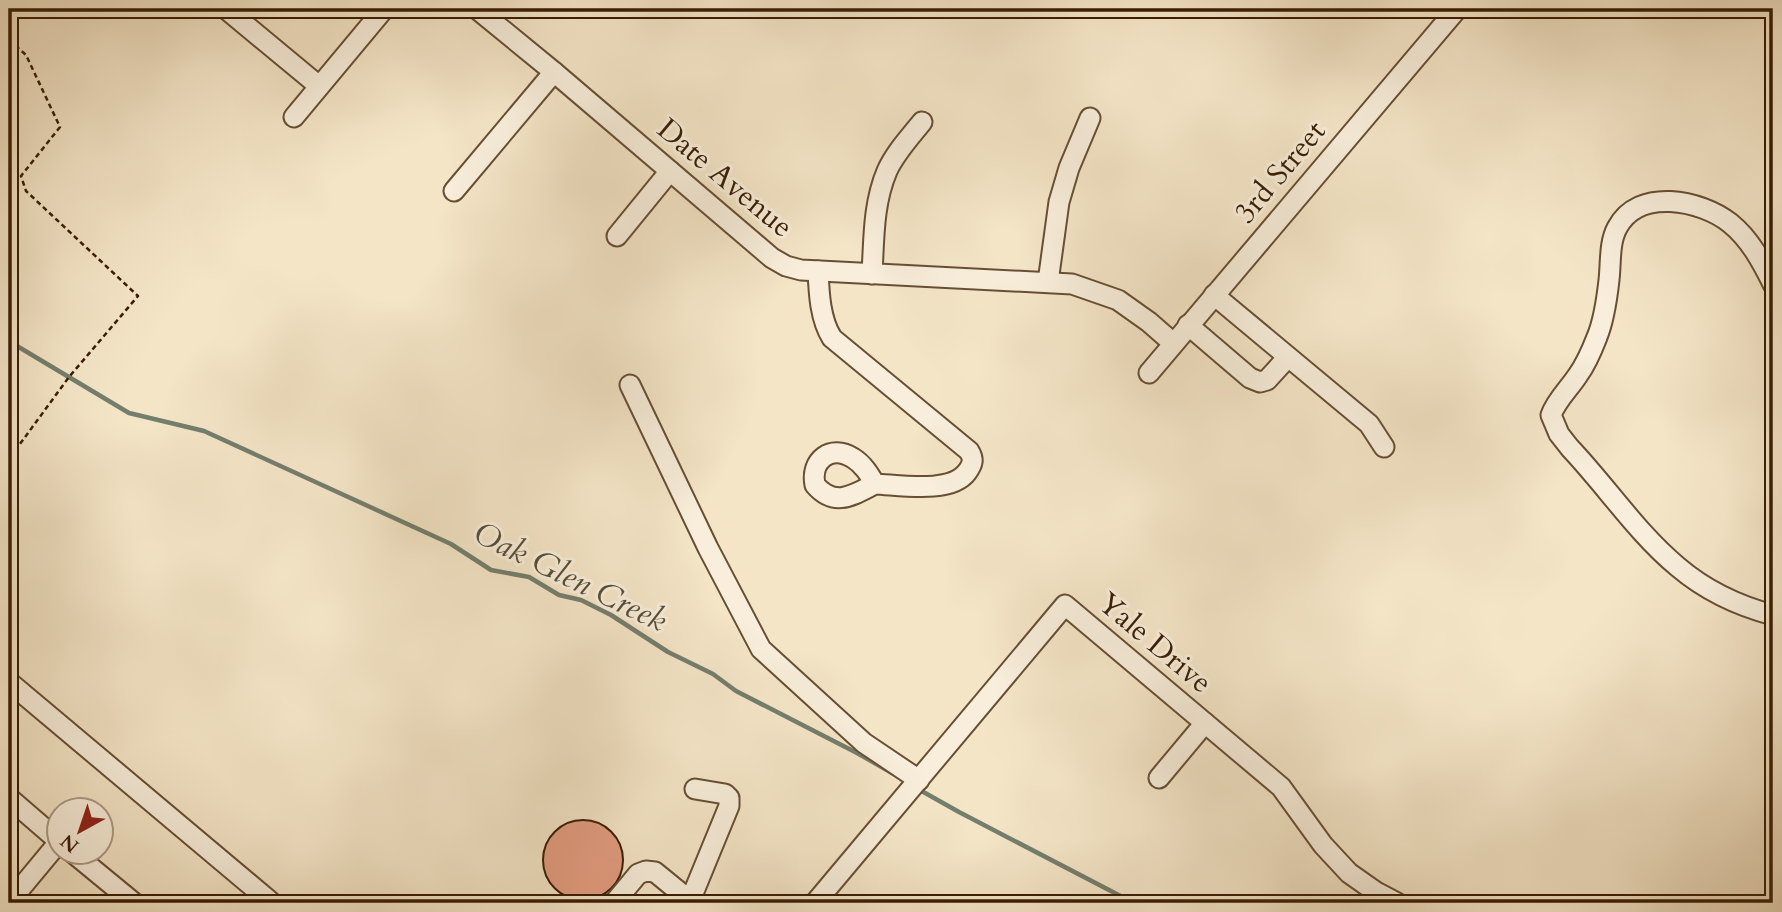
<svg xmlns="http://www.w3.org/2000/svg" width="1782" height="912" viewBox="0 0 1782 912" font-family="Cardo,serif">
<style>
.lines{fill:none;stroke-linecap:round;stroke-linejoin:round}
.stream{stroke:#747e6d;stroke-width:4.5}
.building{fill:#e39d81;stroke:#381d03;stroke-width:2}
.minor-casing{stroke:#674f34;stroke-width:23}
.path{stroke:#381d03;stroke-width:2.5;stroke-dasharray:5 3.5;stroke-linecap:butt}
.minor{stroke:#f8eedb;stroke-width:19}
.labels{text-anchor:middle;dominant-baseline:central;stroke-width:6;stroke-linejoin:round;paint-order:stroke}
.street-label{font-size:30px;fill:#381d03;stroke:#f8eedb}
.water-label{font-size:32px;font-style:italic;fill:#564e38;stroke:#f8eedb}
</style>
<rect width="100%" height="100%" fill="#f4e5c7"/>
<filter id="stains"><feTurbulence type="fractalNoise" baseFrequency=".00286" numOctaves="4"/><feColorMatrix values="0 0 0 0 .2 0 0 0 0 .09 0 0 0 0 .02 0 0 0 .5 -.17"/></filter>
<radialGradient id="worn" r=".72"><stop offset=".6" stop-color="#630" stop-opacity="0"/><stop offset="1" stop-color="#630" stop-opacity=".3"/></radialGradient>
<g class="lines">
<g class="stream">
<polyline points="9,344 17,346 129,413 204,431 451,544 491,570 529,577 559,595 581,600 611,615 668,652 713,674 736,691 857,753 899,777"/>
<polyline points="918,789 959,812 1134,903"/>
</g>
</g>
<circle class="building" cx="583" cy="860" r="40"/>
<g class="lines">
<defs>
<g id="minor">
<polyline points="226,9 319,86"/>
<polyline points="477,9 554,72 772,258 786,266 801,270 1072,284 1118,300 1149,322 1173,343"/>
<polyline points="294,117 384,9"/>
<polyline points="454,191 554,72"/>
<polyline points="617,236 670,171"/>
<path d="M818,271C819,293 820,319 832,338L969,451C974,459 973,464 967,472C951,494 900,485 875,484C869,474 863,464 853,458C831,444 810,460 815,485C835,508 853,495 875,484"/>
<path d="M872,274C874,239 873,204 887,171C895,153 910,137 922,122"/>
<polyline points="1048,282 1059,202 1069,168 1090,118"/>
<path d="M1773,284C1762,262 1750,239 1730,223C1701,200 1638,187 1617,228C1609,243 1611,263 1609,280C1607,298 1604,320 1597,337C1592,350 1586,364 1578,375C1569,389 1557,399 1551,415L1559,434L1570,448C1607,487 1637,533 1678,567C1705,590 1739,606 1773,615"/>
<polyline points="1214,295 1369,424 1384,447"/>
<polyline points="1188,325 1250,378 1260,382 1267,380 1288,357"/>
<polyline points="1149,373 1457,9"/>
<polyline points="630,385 708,548 761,649 864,743 919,780"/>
<polyline points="9,682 272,903"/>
<polyline points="1159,778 1205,723"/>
<polyline points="9,798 60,842"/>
<polyline points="72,852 134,903"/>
<polyline points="20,889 59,842"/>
<polyline points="690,901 729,806 729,798 725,794 695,789"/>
<polyline points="614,903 638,874 646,871 655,872 693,903"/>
<polyline points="815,903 1065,605 1281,787 1323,845 1349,873 1376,892 1397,903"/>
</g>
</defs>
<use href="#minor" class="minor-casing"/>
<polyline class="path" points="9,40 26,55 60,127 21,176 26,191 138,296 69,377 9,459"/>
<use href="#minor" class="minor"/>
</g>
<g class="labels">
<g class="street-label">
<text transform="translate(1280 172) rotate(-50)">3rd Street</text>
<text transform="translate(725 178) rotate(40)">Date Avenue</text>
<text transform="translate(1155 643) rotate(40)">Yale Drive</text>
</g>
<g class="water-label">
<text transform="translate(570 577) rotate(26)">Oak Glen Creek</text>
</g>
</g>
<rect width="1782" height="912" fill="none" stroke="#f4e5c7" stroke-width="35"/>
<rect x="10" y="10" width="1761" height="891" fill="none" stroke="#381d03" stroke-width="3.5"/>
<rect x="18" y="18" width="1747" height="877" fill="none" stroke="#381d03" stroke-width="2"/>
<g transform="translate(80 831) rotate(220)"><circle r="33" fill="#f8eedb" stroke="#ab9a85" stroke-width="2"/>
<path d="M0-5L12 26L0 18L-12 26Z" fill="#8f2418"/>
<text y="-10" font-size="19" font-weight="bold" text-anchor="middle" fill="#381d03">N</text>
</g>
<rect width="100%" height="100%" filter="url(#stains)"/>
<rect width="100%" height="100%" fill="url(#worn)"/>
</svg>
